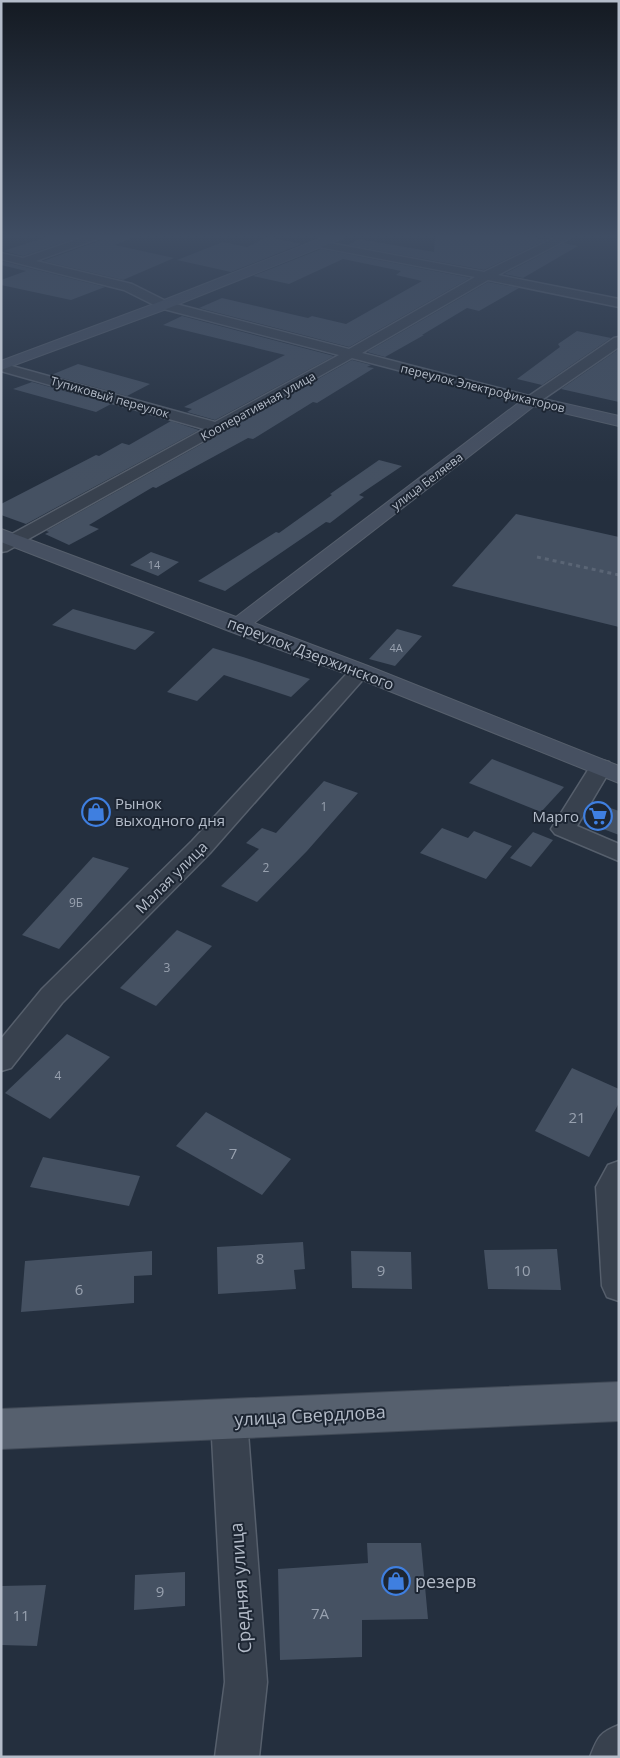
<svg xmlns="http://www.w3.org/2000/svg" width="620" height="1758" viewBox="0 0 620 1758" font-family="'Open Sans',sans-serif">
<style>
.building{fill:#455162}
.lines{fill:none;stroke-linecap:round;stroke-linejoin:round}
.street-casing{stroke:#565f6c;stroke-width:3}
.secondary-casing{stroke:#565f6c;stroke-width:2}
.primary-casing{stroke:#414a57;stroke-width:2}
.street{fill:#38414e;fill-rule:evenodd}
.secondary{fill:#465061;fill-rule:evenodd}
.primary{fill:#56606e;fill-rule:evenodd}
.rail{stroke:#5a6575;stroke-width:3;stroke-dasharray:4 4;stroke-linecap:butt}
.labels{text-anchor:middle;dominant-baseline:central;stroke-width:4;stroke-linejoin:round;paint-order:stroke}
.far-number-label{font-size:11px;fill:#98a1af}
.far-street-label{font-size:12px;fill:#b4bcc9;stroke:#1d2633}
.number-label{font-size:12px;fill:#98a1af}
.street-label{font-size:15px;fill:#b4bcc9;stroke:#1d2633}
.poi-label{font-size:15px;fill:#b4bcc9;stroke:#1d2633;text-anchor:start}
.near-number-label{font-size:15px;fill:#98a1af}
.near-street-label{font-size:18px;fill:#b4bcc9;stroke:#1d2633}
.near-poi-label{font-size:18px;fill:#b4bcc9;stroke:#1d2633;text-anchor:start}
</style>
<rect width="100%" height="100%" fill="#242f3e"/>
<g class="building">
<polygon points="50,236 82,236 23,256 3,251"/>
<polygon points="103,236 136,236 115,245 174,258 123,280 43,261 101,240"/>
<polygon points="435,236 525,236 546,240 484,270 348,245 359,239 434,252"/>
<polygon points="267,237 302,244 231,272 177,260 223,242 247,247"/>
<polygon points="564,243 578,246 523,278 504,274"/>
<polygon points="321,249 470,278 349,347 199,308 222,298 308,318 312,316 346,324 422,281 396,275 401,271 343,259 289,284 253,276"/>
<polygon points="1,261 105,287 71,300 1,285 1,280 26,271 1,265"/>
<polygon points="488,282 519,288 479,311 467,308 422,335 424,335 385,357 367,352"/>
<polygon points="182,316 334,356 215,420 187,412 192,409 184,407 285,355 163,325"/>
<polygon points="577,331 611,338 542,385 517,379 560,347 558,344"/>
<polygon points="619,349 619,402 561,389"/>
<polygon points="352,360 371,365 367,367 374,368 317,403 313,402 253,439 248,438 156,488 153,487 89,525 99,529 69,545 45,534 49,532 46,531"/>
<polygon points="78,364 150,384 127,396 51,375"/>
<polygon points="32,382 111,404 96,412 13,389"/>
<polygon points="171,421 199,430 26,524 1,515 1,504 96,455 99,456 122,443 129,445"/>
<polygon points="379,460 402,466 359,495 364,497 330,523 326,522 225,591 198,581 276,532 279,533 332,495 330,494"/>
<polygon points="516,514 619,537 619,627 452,586"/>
<polygon points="151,552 179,562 158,576 130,565"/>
<polygon points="73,609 155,632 135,650 52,625"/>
<polygon points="397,629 422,636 395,666 369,659"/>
<polygon points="213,648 243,657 310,679 291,697 224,675 197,701 167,692"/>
<polygon points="492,759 564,787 541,812 469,783"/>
<polygon points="324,781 358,793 307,851 257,902 221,886 259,849 246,843 262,828 276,833"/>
<polygon points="599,804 619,811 619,835 585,822"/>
<polygon points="442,828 468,838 474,831 512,846 486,879 420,853"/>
<polygon points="533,832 553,840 531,867 510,858"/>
<polygon points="93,857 129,868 59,949 22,935"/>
<polygon points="177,930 212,946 156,1006 120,988"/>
<polygon points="67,1034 110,1057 50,1119 5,1093"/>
<polygon points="572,1068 619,1089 619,1103 589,1157 535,1131"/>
<polygon points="206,1112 291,1159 262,1195 176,1146"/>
<polygon points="43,1157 140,1176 129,1206 30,1187"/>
<polygon points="303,1242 305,1269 294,1270 296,1289 218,1294 217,1247"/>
<polygon points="557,1249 561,1290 488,1289 484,1250"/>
<polygon points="152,1251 152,1275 134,1276 134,1303 21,1312 25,1261"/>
<polygon points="351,1251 411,1252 412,1289 352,1288"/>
<polygon points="367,1543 421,1543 428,1619 362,1620 362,1657 280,1660 278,1569 368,1563"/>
<polygon points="185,1572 185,1606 134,1610 135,1575"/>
<polygon points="46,1585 37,1646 1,1645 1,1586"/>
</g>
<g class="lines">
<defs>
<g id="street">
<polygon points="87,236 101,236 100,238 36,261 132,284 168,302 349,349 475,277 319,247 313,244 315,242 319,241 484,272 558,236 571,236 570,238 498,275 619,299 619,307 488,280 362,353 529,396 614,338 619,337 619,347 536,404 531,405 352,358 7,551 1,552 1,540 204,429 1,371 1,363 215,422 339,355 160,308 124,290 1,259 1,253 23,258"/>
<polygon points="360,665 367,667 370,671 367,675 210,853 62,1003 11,1068 1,1071 1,1039 42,989 192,841 353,667"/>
<polygon points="601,760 609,762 612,767 577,826 619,844 619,861 555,834 551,829 593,762"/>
<polygon points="619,1161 619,1301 607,1297 602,1286 596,1187 608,1165"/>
<polygon points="229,1401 242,1406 247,1419 267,1682 259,1757 215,1757 225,1682 211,1419 216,1406"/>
<path d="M619,1725V1757H590C598,1737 599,1733 619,1725Z"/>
</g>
<g id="secondary">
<polygon points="327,236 343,236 341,239 169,308 1,370 1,361 159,302"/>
<polygon points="531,396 619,416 619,426 534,406 254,623 368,666 619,766 619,783 352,676 229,631 1,542 1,529 236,617 525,398"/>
</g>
<polygon id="primary" points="619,1382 619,1421 1,1449 1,1409"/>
</defs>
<use href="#street" class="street-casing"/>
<use href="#secondary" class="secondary-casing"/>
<use href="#primary" class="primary-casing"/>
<use href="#street" class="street"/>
<use href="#secondary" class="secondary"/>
<use href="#primary" class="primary"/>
<polyline class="rail" points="537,557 619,575"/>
</g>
<linearGradient id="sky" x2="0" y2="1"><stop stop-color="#141a22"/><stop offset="0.49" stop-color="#3f4d63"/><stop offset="1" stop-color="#3f4d63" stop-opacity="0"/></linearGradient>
<rect width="620" height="482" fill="url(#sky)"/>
<defs>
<symbol id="shop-ring" viewBox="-11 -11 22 22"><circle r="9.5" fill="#1d2633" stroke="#3f7fe0" stroke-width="1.5"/><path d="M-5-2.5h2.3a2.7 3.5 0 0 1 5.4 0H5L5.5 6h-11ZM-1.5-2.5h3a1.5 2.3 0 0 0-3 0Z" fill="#3f7fe0"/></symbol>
<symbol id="supermarket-ring" viewBox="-11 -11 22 22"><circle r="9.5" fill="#1d2633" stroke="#3f7fe0" stroke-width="1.5"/><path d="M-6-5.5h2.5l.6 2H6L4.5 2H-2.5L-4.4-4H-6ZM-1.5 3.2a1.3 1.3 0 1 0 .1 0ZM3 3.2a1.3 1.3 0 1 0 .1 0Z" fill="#3f7fe0"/></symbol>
</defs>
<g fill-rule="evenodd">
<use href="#shop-ring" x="80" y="796" width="32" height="32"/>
<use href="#supermarket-ring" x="582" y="800" width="32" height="32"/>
<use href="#shop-ring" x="380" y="1565" width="32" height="32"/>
</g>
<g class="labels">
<g class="far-number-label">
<text x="154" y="564">14</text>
<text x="396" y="647">4А</text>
</g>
<g class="far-street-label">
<text transform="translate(483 388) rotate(14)">переулок Электрофикаторов</text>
<text transform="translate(110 397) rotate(16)">Тупиковый переулок</text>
<text transform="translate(258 406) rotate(-29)">Кооперативная улица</text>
<text transform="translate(427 481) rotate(-37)">улица Беляева</text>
</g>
<g class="number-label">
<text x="324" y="806">1</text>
<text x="266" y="867">2</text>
<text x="76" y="902">9Б</text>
<text x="167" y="967">3</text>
<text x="58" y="1075">4</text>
</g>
<g class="street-label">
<text transform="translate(311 653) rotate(21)">переулок Дзержинского</text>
<text transform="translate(171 877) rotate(-45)">Малая улица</text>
</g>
<g class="poi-label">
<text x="115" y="803">Рынок<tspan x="115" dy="17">выходного дня</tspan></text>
<text x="579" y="816" text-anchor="end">Марго</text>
</g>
<g class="near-number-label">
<text x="577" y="1117">21</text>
<text x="233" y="1153">7</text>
<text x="260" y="1258">8</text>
<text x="381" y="1270">9</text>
<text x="522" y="1270">10</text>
<text x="79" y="1289">6</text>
<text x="160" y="1591">9</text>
<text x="320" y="1613">7А</text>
<text x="21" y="1615">11</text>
</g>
<g class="near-street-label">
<text transform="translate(310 1415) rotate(-3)">улица Свердлова</text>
<text transform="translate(240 1588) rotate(-94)">Средняя улица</text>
</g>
<g class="near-poi-label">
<text x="415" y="1581">резерв</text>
</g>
</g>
<rect width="620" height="1758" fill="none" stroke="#b4bcc9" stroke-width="5"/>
</svg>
